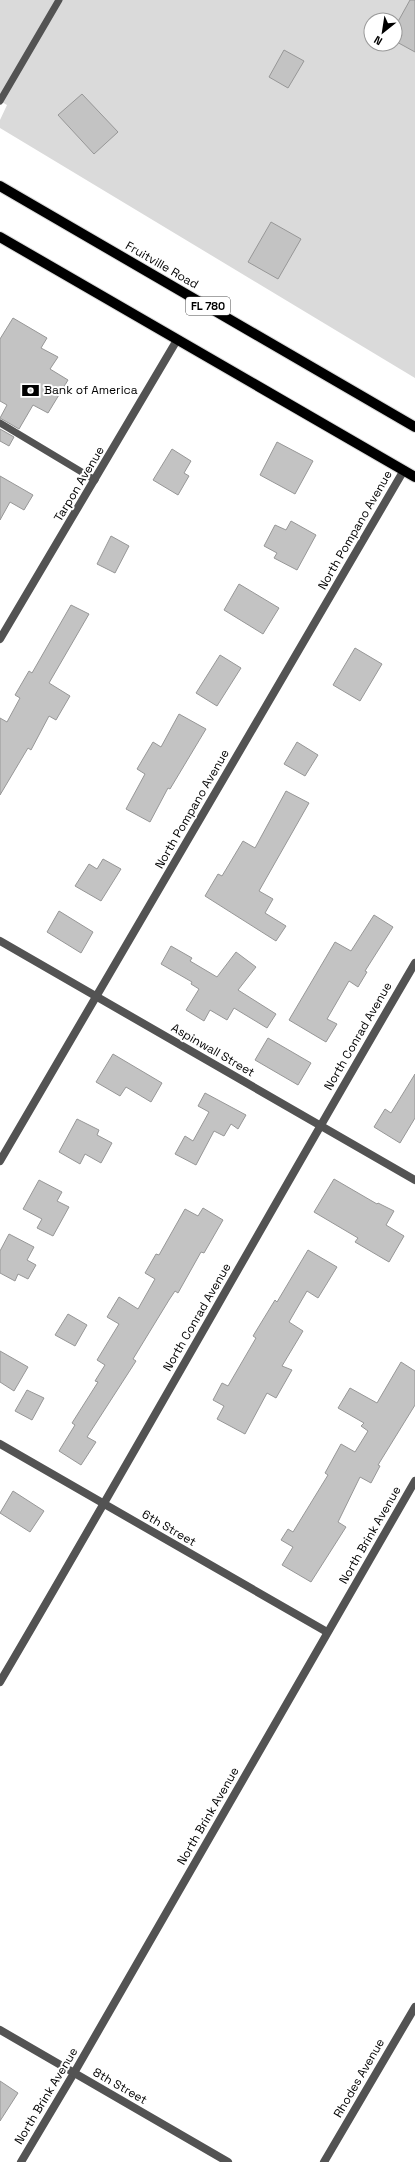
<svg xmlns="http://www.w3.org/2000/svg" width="415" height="2162" viewBox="0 0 415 2162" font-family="'Space Grotesk',sans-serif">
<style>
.green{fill:#dadada;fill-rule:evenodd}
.building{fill:#c3c3c3;stroke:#979797}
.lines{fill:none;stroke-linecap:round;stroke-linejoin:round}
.primary-casing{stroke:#dbdbdb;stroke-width:12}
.service{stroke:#535353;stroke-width:7}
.minor{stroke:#535353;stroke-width:8}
.tertiary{stroke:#535353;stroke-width:8}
.primary{stroke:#000;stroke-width:10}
.labels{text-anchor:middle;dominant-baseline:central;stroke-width:4;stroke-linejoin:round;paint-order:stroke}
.shield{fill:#fff;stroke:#4c4c4c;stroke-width:1}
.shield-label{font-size:11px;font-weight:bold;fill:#000}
.street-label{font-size:12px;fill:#000;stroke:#fff}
.poi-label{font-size:12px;fill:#000;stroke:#fff;text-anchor:start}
</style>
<rect width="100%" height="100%" fill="#fff"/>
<path class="green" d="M0,0H415V378L0,128V120L7,105L0,101ZM371,20H395V44H371Z"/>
<g class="building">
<polygon points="410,0 415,0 415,52 395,41 395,27"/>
<polygon points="284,50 304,61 288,88 269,77"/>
<polygon points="82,94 118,132 94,154 58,115"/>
<polygon points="271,222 301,239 278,279 248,262"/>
<polygon points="13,318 47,338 41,348 58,357 50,369 68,380 48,413 33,405 19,429 0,418 7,405 0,401 0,339"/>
<polygon points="0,429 14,437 9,446 0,441"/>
<polygon points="277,442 313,461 295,494 260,475"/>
<polygon points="172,449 191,461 184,473 189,476 178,495 153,480"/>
<polygon points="0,476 33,495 24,510 10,502 0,520"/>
<polygon points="291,521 316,535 297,570 274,558 277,553 264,546 275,525 286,530"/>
<polygon points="111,536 129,546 115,573 97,564"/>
<polygon points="239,584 279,608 263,634 224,610"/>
<polygon points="71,605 89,614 49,683 70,696 56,720 49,716 31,750 28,748 0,795 0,718 7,722 20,698 15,695 29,671 32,673"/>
<polygon points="355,648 382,664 360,701 333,685"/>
<polygon points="220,655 241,668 217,706 196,693"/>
<polygon points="179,714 206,729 170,789 168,788 150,822 126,809 145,774 137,769 153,742 161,747"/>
<polygon points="297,742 318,755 305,776 284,764"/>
<polygon points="286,791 309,803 259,891 273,899 265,913 286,926 276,941 205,896 218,874 222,876 243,841 255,848"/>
<polygon points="103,859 121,869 101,901 75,886 89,864 97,869"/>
<polygon points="59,911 93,932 81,953 47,932"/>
<polygon points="374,915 393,927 365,971 367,972 358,987 349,981 327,1019 337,1024 326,1042 289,1020 335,942 351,951"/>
<polygon points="171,946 192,958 190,961 217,977 236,952 256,967 238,990 276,1014 267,1028 234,1008 227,1020 210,1010 204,1021 186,1010 199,989 191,984 192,982 161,964"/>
<polygon points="268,1038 311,1063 298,1085 255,1060"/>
<polygon points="113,1054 162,1083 151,1102 126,1087 120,1096 96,1082"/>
<polygon points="415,1074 415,1118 400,1143 374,1127 385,1109 391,1113"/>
<polygon points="205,1093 246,1115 238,1129 231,1124 224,1136 214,1131 196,1165 175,1154 185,1136 193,1141 209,1112 198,1106"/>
<polygon points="77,1119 99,1130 97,1135 112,1143 101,1163 85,1154 80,1164 59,1152"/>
<polygon points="334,1179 377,1204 378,1203 394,1211 386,1225 404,1236 389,1262 355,1242 358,1238 314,1212"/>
<polygon points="39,1180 62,1192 57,1201 69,1207 53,1236 37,1228 42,1219 23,1209"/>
<polygon points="203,1208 223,1220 204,1253 201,1252 178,1293 175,1291 169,1300 133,1359 136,1361 87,1437 96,1442 81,1465 59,1451 75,1425 72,1423 98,1382 95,1381 105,1365 97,1360 119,1324 107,1317 119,1297 138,1309 155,1279 145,1273 156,1254 159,1255 185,1209 198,1216"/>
<polygon points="9,1234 34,1247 27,1260 36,1265 28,1279 18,1274 15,1281 0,1273 0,1251"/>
<polygon points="308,1250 337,1267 318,1298 307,1291 289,1322 303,1331 282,1366 292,1370 276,1398 267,1393 245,1434 217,1419 224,1406 213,1400 222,1383 228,1386 256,1338 253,1336 275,1300 277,1302"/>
<polygon points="68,1314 87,1325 75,1346 55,1335"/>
<polygon points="0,1351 28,1367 14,1391 0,1382"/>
<polygon points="401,1362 415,1371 415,1405 378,1465 380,1466 371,1483 360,1477 338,1522 346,1527 311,1582 282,1565 293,1547 281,1540 288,1529 293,1532 328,1475 325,1473 341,1444 355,1452 368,1431 361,1426 364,1423 338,1408 350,1388 377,1403"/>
<polygon points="27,1390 44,1398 32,1420 15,1411"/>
<polygon points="13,1491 44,1511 30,1532 0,1513"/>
<polygon points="0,2081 18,2093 0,2121"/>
</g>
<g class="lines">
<defs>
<g id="primary">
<polyline points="0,186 415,427"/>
<polyline points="0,237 415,477"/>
</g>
</defs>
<use href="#primary" class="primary-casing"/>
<g class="service">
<polyline points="0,101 59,0"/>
<polyline points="0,423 95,480"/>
</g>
<g class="minor">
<polyline points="0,639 177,340"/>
<polyline points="0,941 415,1180"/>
<polyline points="0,1161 404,470"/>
<polyline points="0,1444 327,1632"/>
<path d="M0,1682C140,1444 275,1202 415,963"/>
<polyline points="21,2162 74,2073 415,1481"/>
<polyline points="324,2162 415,2007"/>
</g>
<polyline class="tertiary" points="0,2030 228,2162"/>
<use href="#primary" class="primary"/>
</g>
<defs>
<symbol id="bank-bare" viewBox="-9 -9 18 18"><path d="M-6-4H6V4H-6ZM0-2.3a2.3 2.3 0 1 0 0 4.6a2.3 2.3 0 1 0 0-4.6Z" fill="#000" stroke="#fff" stroke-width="2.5" paint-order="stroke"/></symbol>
</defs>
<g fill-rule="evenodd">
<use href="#bank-bare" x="18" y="378" width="25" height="25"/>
</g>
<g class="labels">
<rect class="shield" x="186" y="297" width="44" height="18" rx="3"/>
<g class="shield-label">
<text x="208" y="306">FL 780</text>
</g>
<g class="street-label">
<text transform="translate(162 265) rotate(30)">Fruitville Road</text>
<text transform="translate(79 484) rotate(-59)">Tarpon Avenue</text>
<text transform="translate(355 530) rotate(-60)">North Pompano Avenue</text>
<text transform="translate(192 809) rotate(-60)">North Pompano Avenue</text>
<text transform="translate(358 1036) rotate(-60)">North Conrad Avenue</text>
<text transform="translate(213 1050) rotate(30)">Aspinwall Street</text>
<text transform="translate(197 1317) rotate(-60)">North Conrad Avenue</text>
<text transform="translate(169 1528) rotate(30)">6th Street</text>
<text transform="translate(370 1535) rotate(-60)">North Brink Avenue</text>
<text transform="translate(208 1816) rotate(-60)">North Brink Avenue</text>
<text transform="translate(359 2078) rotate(-60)">Rhodes Avenue</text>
<text transform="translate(120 2086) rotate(30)">8th Street</text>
<text transform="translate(46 2096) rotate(-59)">North Brink Avenue</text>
</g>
<g class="poi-label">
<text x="44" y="390">Bank of America</text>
</g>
</g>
<g transform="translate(383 32) rotate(210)"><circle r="19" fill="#ffffff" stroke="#999999"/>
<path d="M0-3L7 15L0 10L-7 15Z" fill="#000000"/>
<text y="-6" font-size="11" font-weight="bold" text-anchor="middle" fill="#000000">N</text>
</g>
</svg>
